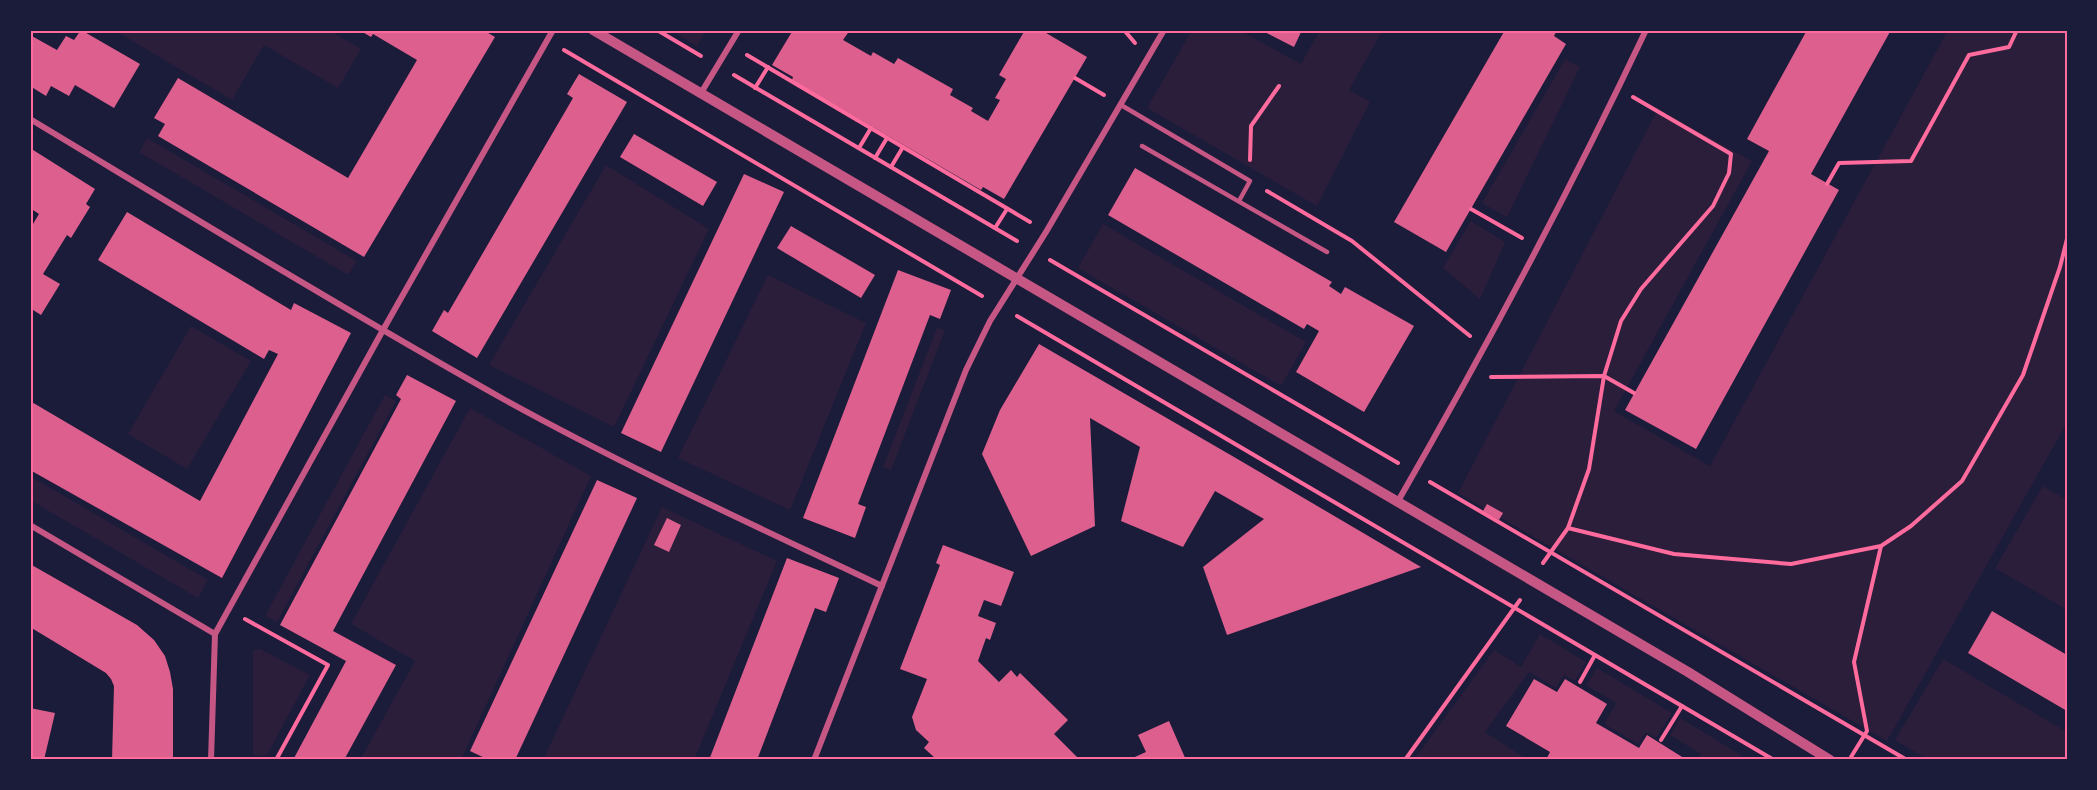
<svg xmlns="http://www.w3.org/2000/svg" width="2097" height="790" viewBox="0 0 2097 790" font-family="Arial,sans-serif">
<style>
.green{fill:#2a1e3b}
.building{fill:#dd5f8e}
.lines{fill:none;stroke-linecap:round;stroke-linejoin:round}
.path{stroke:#ff6b9d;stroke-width:4}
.service{stroke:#c65784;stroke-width:4.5}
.minor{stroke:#c65784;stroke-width:6}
.tertiary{stroke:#c65784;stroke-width:10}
.neatline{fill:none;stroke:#ff6b9d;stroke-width:2}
</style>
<rect width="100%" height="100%" fill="#1b1b3a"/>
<g class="green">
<polygon points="114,30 329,30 361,49 338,88 264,45 232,100"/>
<polygon points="670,30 706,30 697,46"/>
<polygon points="1192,30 1239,30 1301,64 1320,30 1383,30 1349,90 1370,102 1317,206 1147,108"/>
<polygon points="1948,30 2067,30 2067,423 1887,741 1458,493 1658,109 1752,161 1614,411 1710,466"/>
<polygon points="1565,59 1580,67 1507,217 1482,203"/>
<polygon points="147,138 357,261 348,275 139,152"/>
<polygon points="606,165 709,229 614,427 489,365"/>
<polygon points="1471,221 1505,242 1480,299 1443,268"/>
<polygon points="1103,224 1306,342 1281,386 1078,268"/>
<polygon points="768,275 866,323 790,510 678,458"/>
<polygon points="191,326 251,361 187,469 128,434"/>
<polygon points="937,328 945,330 891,470 883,467"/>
<polygon points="385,395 396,401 277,622 265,616"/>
<polygon points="470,408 591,476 461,760 360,760 415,661 351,624"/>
<polygon points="30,476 208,580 198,598 30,500"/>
<polygon points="2043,486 2067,500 2067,610 1995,568"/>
<polygon points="662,507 777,561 694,760 543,760"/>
<polygon points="1540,634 1586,662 1575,681 1564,675 1556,688 1529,672 1485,732 1528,760 1414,760 1494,650 1521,667"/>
<polygon points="260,649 310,675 267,755 253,755 253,650"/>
<polygon points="1943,659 2067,732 2067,760 1929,760 1895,740"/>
<polygon points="1597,668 1672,713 1656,738 1646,732 1638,744 1604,724 1616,703 1586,685"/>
<polygon points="1680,718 1741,755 1738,760 1697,760 1701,754 1670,735"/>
</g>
<g class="building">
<polygon points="81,30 140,64 114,108 75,85 69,96 51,86 46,96 30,86 30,35 57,50 66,36 74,40"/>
<polygon points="359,30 483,30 495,37 364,257 158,136 165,124 154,118 178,78 348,178 417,60 373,34 371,37"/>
<polygon points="793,30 850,30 843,40 871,56 873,52 894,64 898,58 953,89 950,95 973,108 971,111 988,121 1000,100 995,98 1006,79 999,75 1025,30 1041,30 1087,57 1004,199 983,187 981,190 792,80 793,77 772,65"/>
<polygon points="1261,30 1302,30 1294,47"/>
<polygon points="1505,30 1557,30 1554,36 1566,44 1446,252 1394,222"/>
<polygon points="1807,30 1891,30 1811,174 1839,190 1696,449 1625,410 1769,151 1747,139"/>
<polygon points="579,74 627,102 477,358 432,331 444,310 448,313 573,98 567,94"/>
<polygon points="634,134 717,182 703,206 620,157"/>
<polygon points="30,148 95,189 86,204 90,207 71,238 67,235 43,274 60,284 41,315 30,308 30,229 39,214 30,208"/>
<polygon points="1135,168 1332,282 1329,286 1341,294 1345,287 1414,326 1364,412 1296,372 1319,331 1307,324 1304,329 1108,215"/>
<polygon points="744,174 784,192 661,452 621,433"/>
<polygon points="127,212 291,310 294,303 351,333 222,578 30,470 30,401 200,501 278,354 269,350 264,359 98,260"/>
<polygon points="791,226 875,275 861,298 777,248"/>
<polygon points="898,270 951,290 940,319 930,315 858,504 866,507 855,538 803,518"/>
<polygon points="1039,344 1234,457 1421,567 1227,635 1203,567 1264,519 1215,491 1183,547 1121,521 1140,447 1090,418 1095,526 1031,556 982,454 1000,410"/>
<polygon points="407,375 456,401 333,631 396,665 344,760 293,760 346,661 280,625 401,399 396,395"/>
<polygon points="597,480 637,498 515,760 489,760 470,751"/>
<polygon points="1487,504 1503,513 1499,520 1483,511"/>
<polygon points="667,518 681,525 669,552 654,545"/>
<polygon points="943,545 1014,572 1001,606 984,600 978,616 996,623 990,640 986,638 978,661 999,682 1011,670 1017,677 1020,673 1068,720 1054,734 1080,760 939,760 937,758 936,759 924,748 929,742 916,730 912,717 927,679 900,669 940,565 936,563"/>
<polygon points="787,558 839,578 826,612 815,608 757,760 709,760"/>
<polygon points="30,564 137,625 154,640 165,656 170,672 173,689 173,760 112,760 114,686 111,679 106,673 30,627"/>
<polygon points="1992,611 2067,655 2067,711 1968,653"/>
<polygon points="1534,679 1557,692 1565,679 1607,704 1596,723 1639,748 1647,735 1687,760 1551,760 1547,758 1550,752 1506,726"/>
<polygon points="30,708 55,713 44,760 30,760"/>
<polygon points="1169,721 1186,760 1128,760 1146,752 1138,735"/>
</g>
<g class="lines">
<g class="path">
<polyline points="657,30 701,56"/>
<polyline points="1124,30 1135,43"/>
<polyline points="564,50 982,296"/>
<polyline points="747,55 1030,222"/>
<polyline points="734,75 1017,241"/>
<polyline points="1075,78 1104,95"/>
<polyline points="755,88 768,67"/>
<polyline points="859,148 871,128"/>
<polyline points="875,158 887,138"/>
<polyline points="1250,160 1251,126 1279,86"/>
<polyline points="891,167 903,147"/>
<polyline points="1827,184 1839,163 1911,161 1969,55 2009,47 2017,30"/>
<polyline points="1267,191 1352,241 1470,336"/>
<polyline points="1471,209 1522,238"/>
<polyline points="995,228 1007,209"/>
<polyline points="1050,260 1398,463"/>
<polyline points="1017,316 1774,760"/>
<polyline points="1491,377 1604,376 1634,393"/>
<polyline points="1430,482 1907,760"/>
<polyline points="1568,528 1589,469 1604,376 1621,321 1641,289 1713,206 1729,173 1731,154 1633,97"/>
<polyline points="1543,563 1568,528 1674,554 1791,564 1881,546 1911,526 1962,481 2023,375 2060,267 2067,239"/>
<polyline points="245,619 328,665 276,760"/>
<polyline points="1580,682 1595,655"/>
<polyline points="1661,740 1682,706"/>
<polyline points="1851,757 1867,731 1854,662 1881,546"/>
<polyline points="1405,760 1520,600"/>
</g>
<g class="service">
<polyline points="1121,105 1250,181 1239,201"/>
<polyline points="1142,146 1327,252"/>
</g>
<g class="minor">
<polyline points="701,93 739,30"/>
<path d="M30,119C188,214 345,310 505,400C628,468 756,526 882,586"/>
<path d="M1397,503C1486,348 1570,191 1646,30"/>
<polyline points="30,525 215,634"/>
<polyline points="211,760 215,634 383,330 553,30"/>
<polyline points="814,760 966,370 990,321 1046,232 1164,30"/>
</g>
<polyline class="tertiary" points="593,30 1688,672 1830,760"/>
</g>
<rect width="2097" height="790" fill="none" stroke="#1b1b3a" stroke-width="63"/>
<rect x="32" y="32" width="2034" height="726" class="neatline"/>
</svg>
